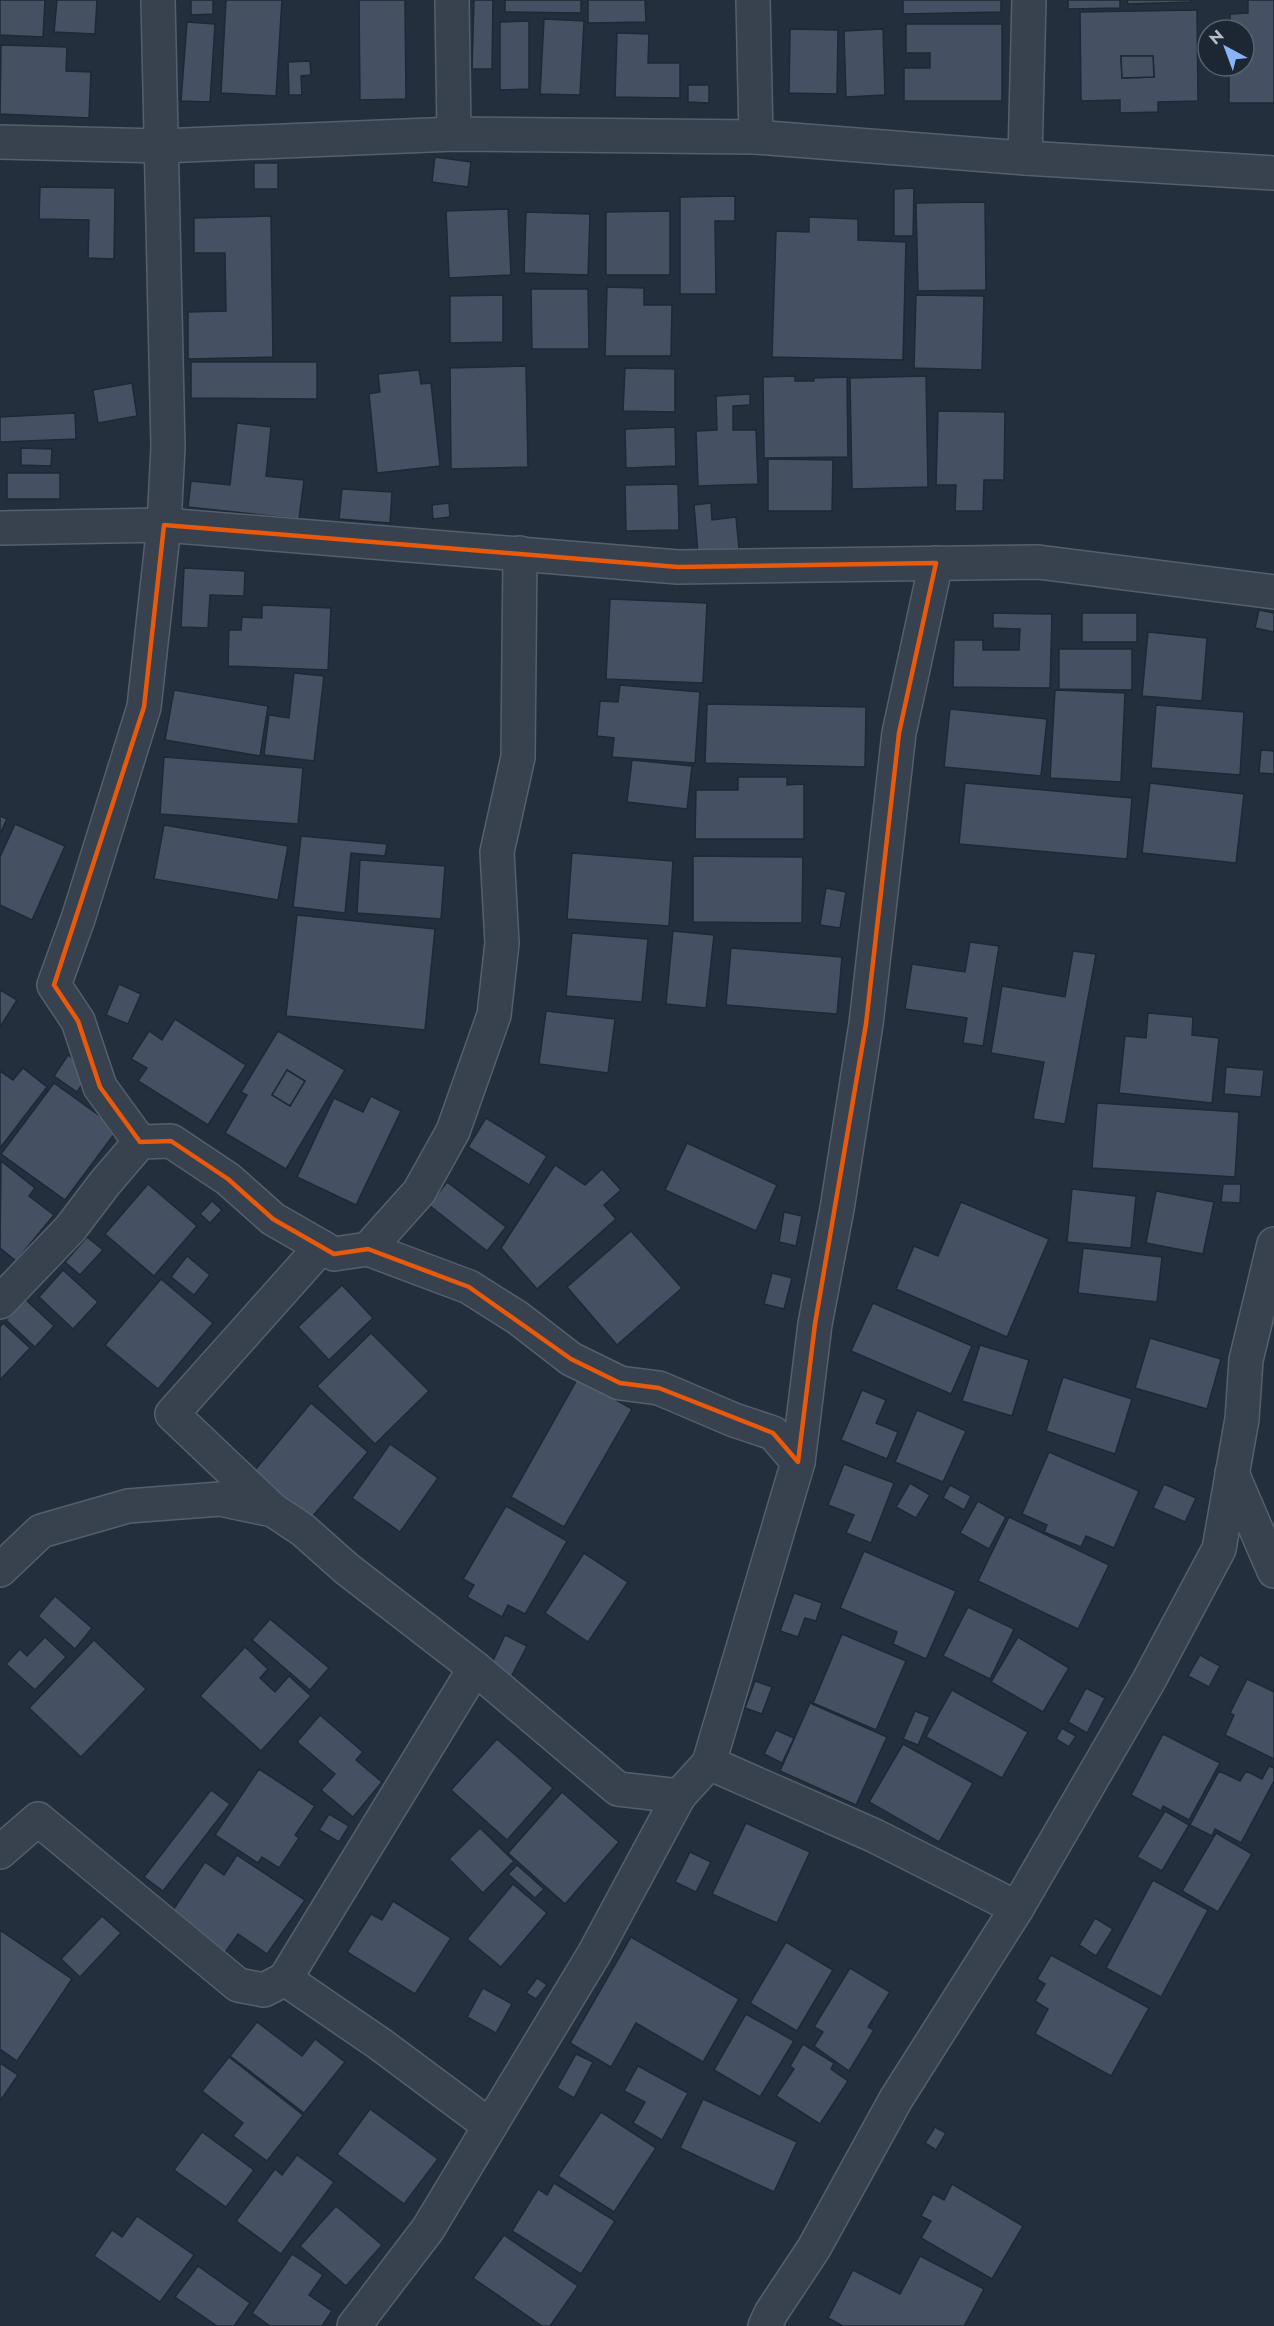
<svg xmlns="http://www.w3.org/2000/svg" width="1274" height="2326" viewBox="0 0 1274 2326" font-family="Jost,sans-serif">
<style>
.building{fill:#455162;stroke:#1f2835;stroke-width:1.5;fill-rule:evenodd}
.lines{fill:none;stroke-linecap:round;stroke-linejoin:round}
.minor-casing{stroke:#565f6c;stroke-width:36}
.minor{stroke:#38414e;stroke-width:33}
.marked{fill:none;stroke:#e8590c;stroke-width:4.5;stroke-linejoin:round}
</style>
<rect width="100%" height="100%" fill="#242f3e"/>
<g class="building">
<polygon points="0,0 45,0 43,37 0,35"/>
<polygon points="57,0 97,0 95,34 54,32"/>
<polygon points="191,0 213,0 213,14 191,15"/>
<polygon points="226,0 282,0 276,96 221,93"/>
<polygon points="359,0 405,0 406,99 360,100"/>
<polygon points="474,0 493,0 492,69 472,69"/>
<polygon points="505,0 581,0 581,13 505,12"/>
<polygon points="588,0 645,0 646,22 588,23"/>
<polygon points="903,0 1001,0 1001,12 903,14"/>
<polygon points="1068,0 1120,0 1120,8 1068,9"/>
<polygon points="1127,0 1191,0 1191,2 1128,4"/>
<polygon points="1248,0 1274,0 1274,103 1229,103 1229,66 1244,66 1244,30 1230,30 1230,14 1248,13"/>
<path d="M1197,10L1198,101L1158,102V112L1120,113V100L1081,101L1080,12ZM1121,56H1153L1154,77L1122,78Z"/>
<polygon points="544,19 584,21 580,95 540,94"/>
<polygon points="529,21 529,89 500,90 500,22"/>
<polygon points="187,22 215,24 210,102 181,101"/>
<polygon points="906,24 1002,24 1002,101 904,101 904,68 930,68 930,53 906,53"/>
<polygon points="790,29 838,30 837,94 789,93"/>
<polygon points="883,29 885,95 846,97 844,31"/>
<polygon points="617,33 649,34 648,63 680,63 680,98 615,97"/>
<polygon points="1,45 67,47 66,71 91,72 89,118 0,114"/>
<polygon points="1121,56 1153,56 1154,77 1122,78"/>
<polygon points="310,61 311,75 301,76 302,95 289,95 288,62"/>
<polygon points="688,85 709,85 709,103 688,102"/>
<polygon points="435,157 471,162 468,187 432,182"/>
<rect x="254" y="163" width="24" height="26"/>
<polygon points="40,187 115,188 114,259 88,258 89,220 39,219"/>
<polygon points="914,188 913,236 894,236 894,189"/>
<polygon points="735,196 735,221 715,221 716,294 680,294 680,197"/>
<polygon points="985,202 986,290 918,291 916,203"/>
<polygon points="508,209 511,275 449,278 446,211"/>
<polygon points="670,211 670,275 606,275 606,212"/>
<polygon points="526,212 590,214 588,275 524,273"/>
<polygon points="271,216 273,357 188,359 188,312 226,311 225,253 194,253 194,218"/>
<polygon points="809,217 858,219 858,240 906,242 903,360 772,357 776,231 809,232"/>
<polygon points="607,287 644,288 644,305 672,305 671,356 605,356"/>
<polygon points="531,289 588,289 589,349 532,349"/>
<polygon points="503,295 503,342 450,343 450,296"/>
<polygon points="916,295 984,296 982,370 914,368"/>
<polygon points="191,362 317,362 317,399 191,398"/>
<polygon points="526,366 528,467 451,469 450,368"/>
<polygon points="625,368 675,369 675,412 623,411"/>
<polygon points="419,370 421,384 431,383 440,466 377,473 369,394 380,392 378,374"/>
<polygon points="795,376 795,381 814,381 814,378 847,377 848,457 764,458 763,377"/>
<polygon points="926,376 928,487 852,489 850,378"/>
<polygon points="132,383 137,416 98,423 93,390"/>
<polygon points="750,394 750,405 733,406 733,430 756,430 758,484 698,486 696,431 717,430 716,396"/>
<polygon points="938,411 1005,412 1004,480 984,480 983,511 955,511 956,485 936,485"/>
<polygon points="75,413 76,439 0,442 0,417"/>
<polygon points="237,423 271,427 266,476 304,480 299,519 188,507 191,481 230,485"/>
<polygon points="675,427 676,466 626,468 625,429"/>
<polygon points="21,448 52,449 51,466 21,465"/>
<polygon points="768,459 833,460 832,511 768,511"/>
<rect x="7" y="473" width="53" height="26"/>
<polygon points="678,484 679,530 626,531 625,485"/>
<polygon points="342,489 392,492 390,523 339,519"/>
<polygon points="449,503 450,517 433,519 432,505"/>
<polygon points="711,503 712,520 736,517 739,549 698,553 694,505"/>
<polygon points="184,568 245,571 244,596 210,595 208,628 181,627"/>
<polygon points="610,599 707,603 703,683 606,679"/>
<polygon points="262,605 331,608 328,670 228,666 229,630 241,630 242,617 262,618"/>
<polygon points="1259,610 1274,613 1274,632 1255,628"/>
<polygon points="993,613 1052,614 1050,688 953,687 954,640 983,640 983,650 1019,650 1020,629 993,628"/>
<rect x="1082" y="613" width="55" height="29"/>
<polygon points="1148,632 1207,638 1202,701 1142,696"/>
<polygon points="1059,649 1132,649 1132,690 1059,689"/>
<polygon points="294,673 324,676 314,761 264,755 269,715 289,718"/>
<polygon points="620,685 700,692 695,763 612,757 614,738 597,736 600,701 618,702"/>
<polygon points="174,690 268,706 260,756 165,740"/>
<polygon points="1055,690 1125,693 1121,782 1050,778"/>
<polygon points="707,704 866,707 865,767 705,763"/>
<polygon points="1156,705 1244,712 1240,775 1151,768"/>
<polygon points="950,709 1047,719 1041,776 944,767"/>
<polygon points="1261,750 1274,751 1274,774 1259,773"/>
<polygon points="164,757 303,768 298,824 160,814"/>
<polygon points="632,760 692,766 687,809 627,802"/>
<polygon points="738,777 787,777 787,785 804,784 804,839 695,839 696,790 738,790"/>
<polygon points="965,783 1132,798 1127,859 959,844"/>
<polygon points="1150,783 1244,794 1236,863 1142,853"/>
<polygon points="0,816 7,819 0,834"/>
<polygon points="15,824 65,846 32,920 0,905 0,857"/>
<polygon points="164,825 288,846 278,900 154,879"/>
<polygon points="301,836 387,844 385,856 351,853 345,913 293,907"/>
<polygon points="572,853 673,861 669,926 567,919"/>
<polygon points="693,856 803,857 802,923 693,922"/>
<polygon points="360,860 445,866 441,919 357,913"/>
<polygon points="826,888 846,892 840,928 820,925"/>
<polygon points="297,915 435,929 425,1030 286,1016"/>
<polygon points="673,931 714,935 706,1008 666,1004"/>
<polygon points="572,933 648,939 642,1002 566,996"/>
<polygon points="970,942 999,946 983,1046 963,1043 967,1018 905,1009 912,964 965,972"/>
<polygon points="731,948 842,957 837,1014 726,1005"/>
<polygon points="1073,951 1096,954 1065,1124 1033,1119 1044,1062 991,1053 1002,986 1065,997"/>
<polygon points="119,984 141,994 128,1024 106,1015"/>
<polygon points="0,990 17,1000 0,1027"/>
<polygon points="546,1011 615,1019 608,1073 539,1064"/>
<polygon points="1148,1013 1193,1017 1192,1035 1219,1038 1212,1103 1119,1093 1125,1036 1146,1038"/>
<polygon points="175,1019 246,1065 208,1125 138,1081 147,1068 131,1059 149,1031 162,1040"/>
<path d="M278,1031L345,1070L286,1169L225,1133L247,1095L241,1092ZM287,1070L305,1081L290,1106L272,1095Z"/>
<polygon points="68,1055 91,1071 77,1092 54,1076"/>
<polygon points="1226,1067 1264,1070 1261,1097 1224,1094"/>
<polygon points="23,1068 47,1087 0,1148 0,1071 13,1080"/>
<polygon points="287,1070 305,1081 290,1106 272,1095"/>
<polygon points="54,1083 118,1129 65,1200 1,1154"/>
<polygon points="371,1096 401,1111 356,1205 297,1177 334,1098 363,1112"/>
<polygon points="1097,1103 1239,1112 1235,1177 1092,1168"/>
<polygon points="486,1118 547,1156 529,1185 468,1147"/>
<polygon points="687,1143 777,1185 756,1231 665,1190"/>
<polygon points="1,1161 35,1188 29,1196 54,1215 16,1261 0,1248"/>
<polygon points="555,1165 585,1185 602,1169 621,1190 604,1205 616,1219 537,1289 501,1248"/>
<polygon points="447,1182 506,1227 487,1251 429,1205"/>
<polygon points="148,1184 197,1226 154,1276 105,1234"/>
<polygon points="1223,1184 1241,1184 1240,1203 1221,1202"/>
<polygon points="1072,1189 1136,1196 1131,1248 1067,1242"/>
<polygon points="1156,1191 1214,1202 1203,1254 1146,1243"/>
<polygon points="212,1201 222,1210 210,1223 200,1214"/>
<polygon points="961,1202 1049,1239 1007,1337 896,1289 914,1246 938,1256"/>
<polygon points="784,1212 802,1216 796,1246 779,1242"/>
<polygon points="631,1231 682,1288 617,1345 567,1287"/>
<polygon points="87,1237 103,1250 80,1275 65,1262"/>
<polygon points="1083,1248 1162,1257 1157,1302 1078,1293"/>
<polygon points="187,1256 210,1275 194,1295 171,1277"/>
<polygon points="63,1270 98,1302 73,1329 39,1297"/>
<polygon points="772,1273 792,1278 784,1309 764,1304"/>
<polygon points="161,1279 213,1323 158,1389 105,1345"/>
<polygon points="342,1285 373,1318 329,1360 298,1327"/>
<polygon points="25,1299 54,1326 35,1347 6,1320"/>
<polygon points="873,1303 972,1346 951,1394 851,1351"/>
<polygon points="3,1323 30,1348 0,1380 0,1327"/>
<polygon points="371,1333 429,1391 375,1444 317,1386"/>
<polygon points="1150,1338 1221,1359 1207,1409 1135,1388"/>
<polygon points="980,1345 1029,1360 1012,1416 962,1401"/>
<polygon points="1063,1377 1132,1399 1115,1454 1046,1431"/>
<polygon points="578,1378 632,1409 564,1527 511,1497"/>
<polygon points="862,1390 886,1400 876,1423 898,1432 887,1459 841,1440"/>
<polygon points="311,1403 368,1452 305,1525 249,1477"/>
<polygon points="917,1410 966,1431 943,1482 895,1462"/>
<polygon points="390,1444 438,1478 400,1532 352,1498"/>
<polygon points="1049,1452 1139,1491 1114,1548 1086,1536 1081,1547 1044,1532 1047,1525 1022,1514"/>
<polygon points="844,1464 894,1483 871,1543 846,1533 854,1515 828,1505"/>
<polygon points="910,1483 930,1495 916,1518 896,1507"/>
<polygon points="1164,1484 1196,1498 1185,1522 1153,1508"/>
<polygon points="950,1485 971,1496 964,1510 943,1498"/>
<polygon points="978,1501 1006,1517 989,1549 960,1533"/>
<polygon points="506,1506 567,1541 525,1614 508,1605 502,1617 467,1597 474,1585 463,1579"/>
<polygon points="1009,1517 1109,1565 1078,1629 978,1581"/>
<polygon points="864,1551 956,1591 926,1659 893,1644 897,1632 840,1608"/>
<polygon points="584,1553 628,1582 588,1642 545,1613"/>
<polygon points="794,1593 822,1603 816,1621 805,1618 798,1637 780,1631"/>
<polygon points="55,1596 92,1628 75,1649 38,1616"/>
<polygon points="968,1607 1014,1629 990,1679 943,1656"/>
<polygon points="270,1619 329,1668 310,1690 252,1640"/>
<polygon points="842,1634 906,1661 876,1730 813,1703"/>
<polygon points="505,1635 527,1646 511,1677 490,1667"/>
<polygon points="45,1637 66,1657 35,1690 6,1664 20,1649 27,1656"/>
<polygon points="1018,1637 1069,1668 1043,1712 991,1682"/>
<polygon points="94,1640 146,1689 81,1757 29,1708"/>
<polygon points="245,1647 268,1669 260,1678 275,1692 289,1676 311,1696 261,1751 200,1696"/>
<polygon points="1200,1655 1220,1666 1209,1687 1188,1676"/>
<polygon points="1247,1679 1274,1692 1274,1759 1225,1735 1234,1715 1230,1713"/>
<polygon points="755,1681 772,1687 762,1714 745,1708"/>
<polygon points="1086,1688 1105,1698 1087,1733 1068,1722"/>
<polygon points="952,1690 1028,1732 1002,1778 926,1737"/>
<polygon points="810,1703 887,1737 856,1805 780,1771"/>
<polygon points="915,1711 930,1717 918,1745 903,1739"/>
<polygon points="320,1715 363,1752 356,1760 382,1782 353,1817 321,1790 335,1774 297,1742"/>
<polygon points="1062,1728 1076,1736 1069,1747 1056,1739"/>
<polygon points="776,1730 794,1738 782,1763 764,1754"/>
<polygon points="1163,1734 1220,1763 1189,1820 1163,1806 1161,1811 1131,1795"/>
<polygon points="497,1739 553,1788 507,1840 451,1790"/>
<polygon points="903,1744 973,1783 939,1842 869,1802"/>
<polygon points="1269,1766 1274,1768 1274,1781 1241,1843 1215,1829 1212,1836 1190,1825 1219,1771 1240,1781 1246,1771 1262,1779"/>
<polygon points="259,1769 315,1806 295,1835 299,1838 279,1868 262,1857 258,1863 215,1835"/>
<polygon points="211,1790 230,1804 163,1891 144,1877"/>
<polygon points="562,1792 619,1842 565,1904 508,1853"/>
<polygon points="1165,1811 1189,1825 1162,1871 1137,1857"/>
<polygon points="329,1814 349,1826 339,1842 319,1830"/>
<polygon points="746,1823 810,1852 777,1923 712,1894"/>
<polygon points="480,1828 514,1861 483,1893 449,1859"/>
<polygon points="1216,1833 1252,1854 1218,1912 1182,1891"/>
<polygon points="690,1852 711,1862 696,1892 675,1882"/>
<polygon points="237,1855 305,1900 267,1954 238,1934 224,1954 169,1916 205,1862 224,1875"/>
<polygon points="517,1865 544,1889 535,1898 508,1874"/>
<polygon points="1153,1880 1208,1910 1161,1997 1106,1968"/>
<polygon points="513,1884 547,1913 501,1967 467,1939"/>
<polygon points="393,1901 451,1938 415,1994 347,1952 371,1914 382,1920"/>
<polygon points="102,1916 121,1933 80,1977 61,1959"/>
<polygon points="1095,1918 1113,1929 1096,1956 1079,1945"/>
<polygon points="0,1930 72,1979 17,2061 0,2049"/>
<polygon points="631,1937 739,1999 703,2062 636,2023 611,2067 570,2043"/>
<polygon points="786,1942 833,1970 797,2031 750,2003"/>
<polygon points="1051,1955 1149,2008 1111,2076 1035,2034 1048,2009 1035,2001 1045,1984 1037,1979"/>
<polygon points="850,1968 890,1992 868,2027 874,2030 849,2071 814,2046 823,2032 814,2027"/>
<polygon points="537,1978 547,1985 536,1999 526,1993"/>
<polygon points="483,1988 512,2004 496,2033 467,2017"/>
<polygon points="746,2014 794,2041 760,2097 714,2070"/>
<polygon points="257,2022 302,2056 315,2039 345,2062 304,2113 230,2056"/>
<polygon points="803,2044 834,2063 831,2069 848,2081 820,2124 776,2096 794,2069 790,2066"/>
<polygon points="576,2054 593,2062 574,2098 557,2088"/>
<polygon points="229,2057 303,2115 267,2161 233,2136 243,2123 202,2091"/>
<polygon points="0,2063 18,2075 0,2101"/>
<polygon points="638,2066 688,2093 662,2140 633,2123 645,2102 624,2091"/>
<polygon points="703,2099 797,2142 774,2192 680,2148"/>
<polygon points="370,2109 438,2159 404,2204 337,2154"/>
<polygon points="601,2112 656,2148 614,2212 558,2176"/>
<polygon points="935,2127 946,2133 936,2150 925,2143"/>
<polygon points="202,2132 254,2170 226,2207 174,2170"/>
<polygon points="297,2155 334,2182 281,2254 236,2221 275,2169 282,2175"/>
<polygon points="554,2183 615,2221 581,2274 512,2231 538,2189 547,2195"/>
<polygon points="952,2184 1023,2226 992,2279 921,2238 931,2221 921,2216 933,2194 944,2200"/>
<polygon points="336,2206 382,2245 346,2286 300,2246"/>
<polygon points="137,2216 194,2255 160,2302 94,2256 112,2230 122,2237"/>
<polygon points="504,2235 578,2286 550,2326 542,2326 473,2278"/>
<polygon points="292,2254 323,2275 309,2295 332,2311 322,2326 270,2326 252,2313"/>
<polygon points="920,2256 984,2289 964,2326 843,2326 828,2318 853,2270 900,2294"/>
<polygon points="198,2266 250,2303 234,2326 217,2326 175,2297"/>
</g>
<g class="lines">
<defs>
<g id="minor">
<polyline points="452,0 454,134"/>
<polyline points="753,0 756,137"/>
<polyline points="0,142 161,146 454,134 756,137 1025,158 1274,173"/>
<polyline points="1025,158 1029,0"/>
<polyline points="0,528 164,525 678,567 1038,562 1274,592"/>
<polyline points="936,563 899,733 866,1024 837,1209 815,1324 798,1462 709,1763 875,1836 1017,1908"/>
<polyline points="140,1142 171,1141 228,1179 273,1219 334,1254 368,1249 419,1192 453,1131 494,1015 502,943 497,852 518,757 520,553"/>
<polyline points="321,1247 172,1414 273,1510 303,1530 347,1569 475,1668 618,1789 679,1796 709,1763"/>
<polyline points="368,1249 469,1287 518,1318 571,1359 620,1383 659,1388 734,1420 773,1433 798,1462"/>
<polyline points="0,1302 70,1229 105,1183 140,1142 100,1087 78,1021 54,985 78,919 144,707 164,525 168,447 158,0"/>
<polyline points="1232,1473 1274,1571"/>
<polyline points="0,1570 41,1531 128,1506 220,1499 272,1510"/>
<polyline points="0,1852 38,1819 238,1985 264,1990 285,1979 475,1668"/>
<polyline points="285,1979 380,2044 490,2126 594,1954 679,1796"/>
<polyline points="354,2326 428,2229 490,2126"/>
<polyline points="765,2326 771,2313 814,2248 896,2099 1017,1908 1148,1682 1219,1549 1242,1419 1246,1360 1274,1244"/>
</g>
</defs>
<use href="#minor" class="minor-casing"/>
<use href="#minor" class="minor"/>
</g>
<path class="marked" d="M164,525L678,567L936,563L899,733L866,1024L815,1324L798,1462L773,1433L659,1388L620,1383L571,1359L469,1287L368,1249L334,1254L273,1219L228,1179L171,1141L140,1142L100,1087L78,1021L54,985L144,707Z"/>
<g transform="translate(1226 48) rotate(319)"><circle r="28" fill="#1d2633" stroke="#59626f" stroke-width="1.5"/>
<path d="M0-4.5L10 22L0 15L-10 22Z" fill="#8ab4f8"/>
<text y="-9" font-size="16" font-weight="bold" text-anchor="middle" fill="#b4bcc9">N</text>
</g>
</svg>
